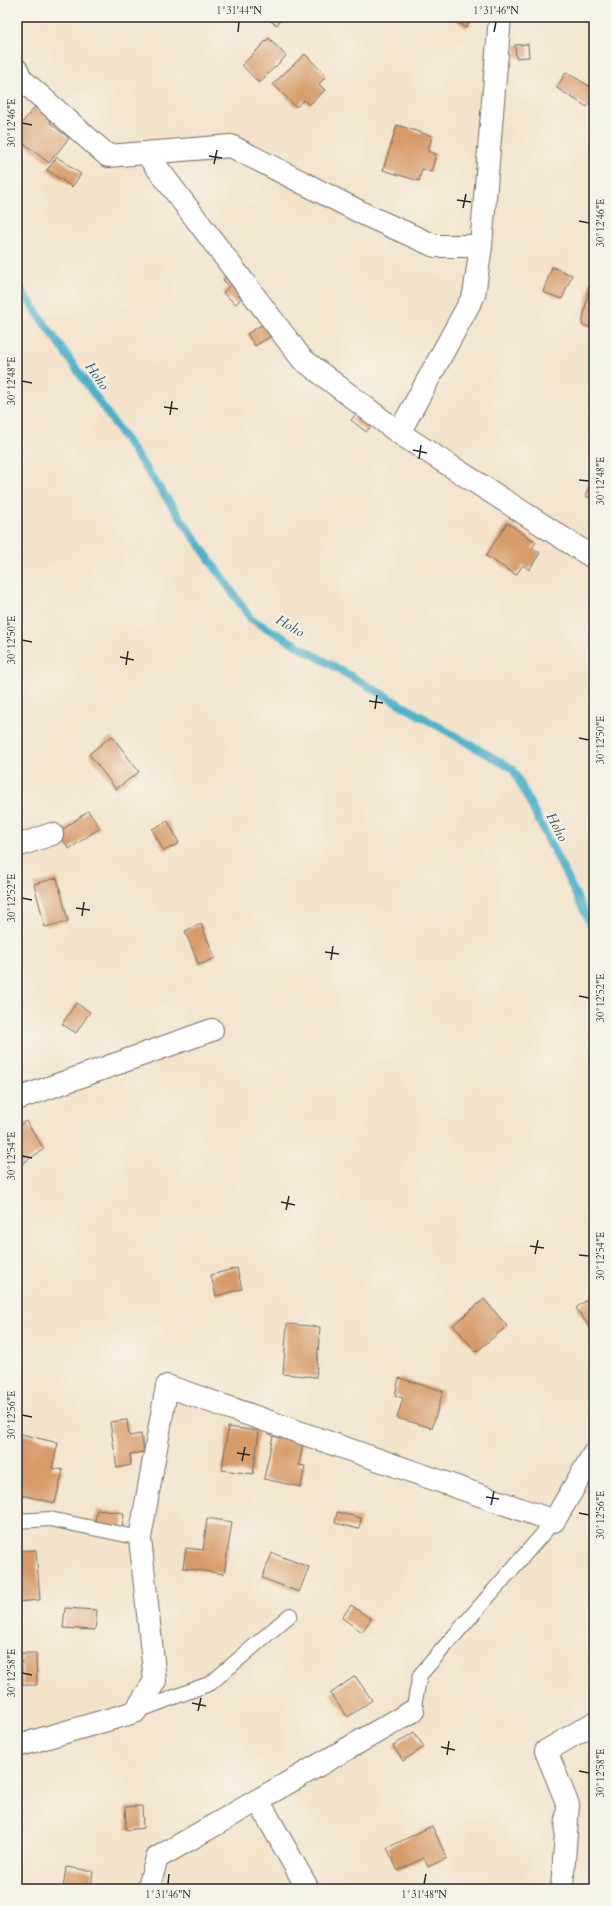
<svg xmlns="http://www.w3.org/2000/svg" width="611" height="1906" viewBox="0 0 611 1906" font-family="Cardo,serif">
<style>
.lines{fill:none;stroke-linecap:round;stroke-linejoin:round}
.stream{stroke:#4bb1ca;stroke-width:8}
.building{fill:#d79b6a}
.lane-casing{stroke:#716b63;stroke-width:16}
.street-casing{stroke:#716b63;stroke-width:24}
.lane{stroke:#fff;stroke-width:14}
.street{stroke:#fff;stroke-width:22}
.ticks{fill:none;stroke:#2b2b2b;stroke-width:1.5}
.labels{text-anchor:middle;dominant-baseline:central;stroke-width:4;stroke-linejoin:round;paint-order:stroke}
.water-label{font-size:14px;font-style:italic;fill:#365a63;stroke:#f7f3e8}
.neatline{fill:none;stroke:#2b2b2b;stroke-width:1.5}
.ticks-label{font-size:10px;text-anchor:middle;fill:#2b2b2b}
</style>
<rect width="100%" height="100%" fill="#f7f3e8"/>
<filter id="ink" filterUnits="userSpaceOnUse"><feTurbulence type="fractalNoise" baseFrequency=".025" numOctaves="2"/><feDisplacementMap in="SourceGraphic" scale="8" xChannelSelector="R" yChannelSelector="G"/><feConvolveMatrix kernelMatrix="1 2 1 2 8 2 1 2 1" color-interpolation-filters="sRGB"/></filter>
<filter id="wash" filterUnits="userSpaceOnUse"><feTurbulence type="fractalNoise" baseFrequency=".012" numOctaves="4" result="noise"/><feDisplacementMap in="SourceGraphic" scale="16" xChannelSelector="R" yChannelSelector="G"/><feGaussianBlur stdDeviation="0.9" result="paint"/><feColorMatrix in="noise" values="0 0 0 0 0 0 0 0 0 0 0 0 0 0 0 0 0 1.4 0 .05"/><feComposite in="paint" operator="in"/></filter>
<g filter="url(#wash)">
<rect width="100%" height="100%" fill="#f3e3ca"/>
<g class="lines">
<polyline class="stream" points="17,284 251,619 513,769 594,931"/>
</g>
<g id="blocks">
<g class="building">
<polygon points="264,17 282,17 277,25"/>
<polygon points="452,17 474,17 466,28"/>
<polygon points="269,38 286,56 259,83 242,65"/>
<polygon points="528,44 529,57 516,58 515,45"/>
<polygon points="305,54 326,76 319,84 325,90 309,105 304,100 296,107 273,84"/>
<polygon points="566,72 594,89 594,95 587,107 557,88"/>
<polygon points="38,103 55,116 50,123 69,138 49,163 17,138 17,129"/>
<polygon points="397,125 432,136 428,151 436,154 431,172 422,169 419,181 383,170"/>
<polygon points="57,157 81,174 72,187 47,170"/>
<polygon points="235,267 254,284 236,304 223,293 229,286 223,280"/>
<polygon points="552,267 572,275 562,299 543,292"/>
<polygon points="590,282 594,282 594,328 582,325"/>
<polygon points="266,322 287,326 255,346 247,334"/>
<polygon points="369,397 385,410 366,432 351,420"/>
<polygon points="594,475 594,500 585,496"/>
<polygon points="507,523 536,542 532,548 540,553 529,570 523,565 516,575 486,556"/>
<polygon points="112,736 139,772 116,789 89,754"/>
<polygon points="88,811 100,828 69,849 58,833"/>
<polygon points="168,821 179,843 164,851 152,829"/>
<polygon points="57,878 68,921 45,927 34,884"/>
<polygon points="201,924 215,958 199,965 185,931"/>
<polygon points="76,1003 90,1012 76,1033 62,1024"/>
<polygon points="26,1121 44,1149 17,1167 17,1127"/>
<polygon points="237,1268 242,1289 216,1296 211,1275"/>
<polygon points="592,1296 594,1299 594,1330 592,1331 576,1308"/>
<polygon points="484,1299 507,1326 476,1352 453,1325"/>
<polygon points="287,1324 320,1327 316,1377 283,1374"/>
<polygon points="399,1378 443,1391 432,1428 397,1418 403,1398 395,1395"/>
<polygon points="127,1420 129,1436 141,1434 144,1452 130,1454 131,1465 117,1468 110,1422"/>
<polygon points="228,1427 259,1431 253,1474 222,1470"/>
<polygon points="17,1433 58,1443 52,1468 63,1470 55,1503 17,1494"/>
<polygon points="273,1436 303,1442 299,1465 305,1466 301,1487 264,1479"/>
<polygon points="97,1510 124,1513 122,1530 94,1527"/>
<polygon points="337,1512 361,1518 359,1529 335,1523"/>
<polygon points="207,1518 232,1522 224,1574 183,1568 186,1548 203,1550"/>
<polygon points="36,1550 40,1600 17,1602 17,1551"/>
<polygon points="272,1553 309,1567 299,1592 262,1578"/>
<polygon points="351,1605 371,1619 362,1632 342,1618"/>
<polygon points="65,1608 97,1610 95,1630 63,1628"/>
<polygon points="21,1653 36,1653 37,1685 23,1685"/>
<polygon points="355,1676 372,1700 348,1717 330,1694"/>
<polygon points="414,1732 424,1747 403,1761 393,1746"/>
<polygon points="142,1806 143,1828 126,1830 125,1807"/>
<polygon points="432,1826 447,1858 428,1867 424,1858 398,1871 387,1848"/>
<polygon points="66,1867 93,1871 91,1889 63,1889"/>
</g>
</g>
</g>
<g filter="url(#ink)">
<use href="#blocks" fill-opacity="0" stroke="#716b63" stroke-width="1"/>
<g class="lines">
<defs>
<g id="lane">
<polyline points="17,1521 50,1519 140,1538"/>
<polyline points="413,1711 420,1675 554,1521"/>
<polyline points="135,1712 211,1683 290,1615"/>
</g>
<g id="street">
<polyline points="17,70 21,79 108,156 231,146 368,216 435,246 481,246 500,17"/>
<polyline points="146,153 302,359 399,433 594,558"/>
<polyline points="399,433 474,295 481,246"/>
<polyline points="17,846 52,834"/>
<polyline points="17,1099 212,1030"/>
<polyline points="17,1746 135,1712 155,1681 140,1538 167,1386 554,1521 594,1453"/>
<polyline points="258,1800 308,1889"/>
<polyline points="148,1889 157,1858 413,1711"/>
<polyline points="562,1889 568,1805 546,1751 594,1723"/>
</g>
</defs>
<use href="#lane" class="lane-casing"/>
<use href="#street" class="street-casing"/>
<use href="#lane" class="lane"/>
<use href="#street" class="street"/>
</g>
</g>
<path class="ticks" d="M238,32L239,22M494,32L496,22M22,123L32,125M209,156L222,158M214,164L217,150M457,200L471,202M463,208L466,194M579,221L589,223M22,381L32,383M164,407L178,409M170,415L172,401M413,450L427,453M419,459L421,445M579,480L589,481M22,640L32,642M120,657L134,660M126,665L128,651M369,701L383,703M375,709L377,695M579,738L589,740M22,898L32,900M76,908L90,910M82,916L84,902M325,952L339,954M331,960L333,946M579,996L589,998M22,1156L32,1158M281,1202L295,1205M286,1210L289,1196M530,1246L544,1248M535,1254L538,1240M579,1255L589,1256M22,1415L32,1417M237,1453L250,1455M242,1461L245,1447M486,1497L499,1499M491,1505L494,1491M579,1513L589,1515M22,1673L32,1675M192,1703L206,1706M198,1711L201,1698M441,1747L455,1750M447,1755L449,1741M579,1771L589,1773M168,1884L169,1874M424,1884L426,1874"/>
<g class="labels">
<g class="water-label">
<text transform="translate(97 376) rotate(55)">Hoho</text>
<text transform="translate(290 626) rotate(30)">Hoho</text>
<text transform="translate(557 827) rotate(63)">Hoho</text>
</g>
</g>
<rect width="611" height="1906" fill="none" stroke="#f7f3e8" stroke-width="44"/>
<rect x="22" y="22" width="567" height="1862" class="neatline"/>
<g class="ticks-label">
<text x="239" y="14">1°31'44"N</text>
<text x="496" y="14">1°31'46"N</text>
<text transform="translate(11 123) rotate(-90)" y="4">30°12'46"E</text>
<text transform="translate(600 223) rotate(-90)" y="4">30°12'46"E</text>
<text transform="translate(11 381) rotate(-90)" y="4">30°12'48"E</text>
<text transform="translate(600 481) rotate(-90)" y="4">30°12'48"E</text>
<text transform="translate(11 640) rotate(-90)" y="4">30°12'50"E</text>
<text transform="translate(600 740) rotate(-90)" y="4">30°12'50"E</text>
<text transform="translate(11 898) rotate(-90)" y="4">30°12'52"E</text>
<text transform="translate(600 998) rotate(-90)" y="4">30°12'52"E</text>
<text transform="translate(11 1156) rotate(-90)" y="4">30°12'54"E</text>
<text transform="translate(600 1256) rotate(-90)" y="4">30°12'54"E</text>
<text transform="translate(11 1415) rotate(-90)" y="4">30°12'56"E</text>
<text transform="translate(600 1515) rotate(-90)" y="4">30°12'56"E</text>
<text transform="translate(11 1673) rotate(-90)" y="4">30°12'58"E</text>
<text transform="translate(600 1773) rotate(-90)" y="4">30°12'58"E</text>
<text x="168" y="1898">1°31'46"N</text>
<text x="424" y="1898">1°31'48"N</text>
</g>
</svg>
